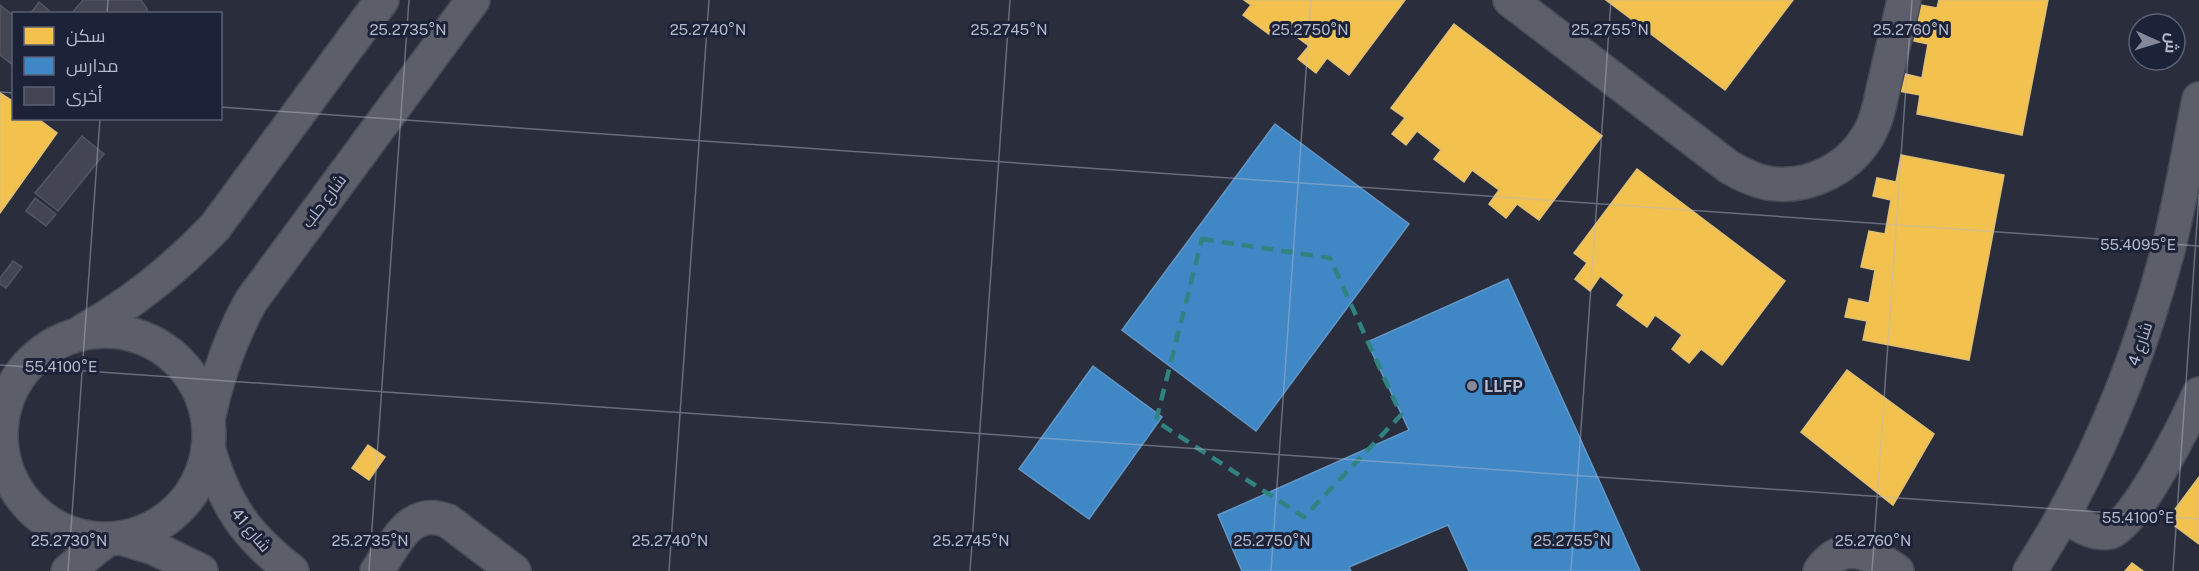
<svg xmlns="http://www.w3.org/2000/svg" width="2199" height="571" viewBox="0 0 2199 571" font-family="'Public Sans',Cairo,sans-serif">
<style>
.homes{fill:#f2c14e;stroke:#e0bf74;stroke-width:1.5}
.schools{fill:#3f88c5;stroke:#6297c7;stroke-width:1.5}
.building{fill:#434652;stroke:#525663;stroke-width:1.5}
.lines{fill:none;stroke-linecap:round;stroke-linejoin:round}
.minor-casing{stroke:#474a55;stroke-width:36}
.minor{stroke:#5c5e69;stroke-width:33}
.marked{fill:none;stroke:#308381;stroke-width:4.5;stroke-dasharray:12 8;stroke-linejoin:round}
.ticks{fill:none;stroke:#b5b9cd;stroke-width:1.5;stroke-opacity:0.45}
.poi-dot{fill:#84889a;stroke:#1c2338;stroke-width:2}
.labels{text-anchor:middle;dominant-baseline:central;stroke-width:6;stroke-linejoin:round;paint-order:stroke}
.street-label{font-size:16px;fill:#b5b9cd;stroke:#1c2338}
.poi-label{font-size:16px;font-weight:bold;fill:#b5b9cd;stroke:#1c2338;text-anchor:start}
.ticks-label{font-size:15px;text-anchor:middle;fill:#b5b9cd;stroke:#1c2338;stroke-width:6;stroke-linejoin:round;paint-order:stroke}
</style>
<rect width="100%" height="100%" fill="#2a2e3c"/>
<g class="homes">
<polygon points="1244,0 1405,0 1349,75 1327,58 1316,73 1298,59 1309,46 1282,26 1273,37 1243,15 1251,5"/>
<polygon points="1606,0 1793,0 1725,90"/>
<polygon points="1939,0 2048,0 2022,135 1917,114 1920,95 1898,91 1901,73 1922,78 1928,44 1914,41 1921,5 1937,8"/>
<polygon points="1454,24 1602,136 1539,220 1517,204 1506,218 1489,204 1499,190 1472,170 1464,182 1434,159 1441,150 1417,131 1406,145 1392,134 1405,118 1391,108"/>
<polygon points="0,93 14,102 14,118 37,118 57,133 0,213"/>
<polygon points="1901,155 2004,175 1969,360 1863,340 1867,321 1845,317 1849,299 1869,303 1875,270 1861,267 1869,231 1885,234 1891,200 1873,196 1877,178 1896,182"/>
<polygon points="1637,169 1785,281 1722,365 1701,349 1689,363 1672,349 1682,335 1655,315 1647,327 1617,305 1624,295 1600,276 1590,291 1575,279 1587,263 1574,253"/>
<polygon points="1847,370 1934,434 1893,505 1801,432"/>
<polygon points="368,445 385,457 369,480 352,468"/>
<polygon points="2199,477 2199,544 2167,520"/>
<polygon points="2132,563 2143,571 2125,571"/>
</g>
<g class="schools">
<polygon points="1275,124 1409,224 1256,431 1122,330"/>
<polygon points="1508,279 1640,571 1469,571 1448,525 1349,567 1351,571 1242,571 1218,515 1409,430 1367,342"/>
<polygon points="1093,366 1162,417 1089,519 1019,469"/>
</g>
<g class="building">
<polygon points="83,0 141,0 147,9 147,14 71,14"/>
<polygon points="39,2 53,14 30,14"/>
<polygon points="0,5 14,16 14,66 0,55"/>
<polygon points="82,136 104,154 58,211 35,193"/>
<polygon points="35,198 56,214 46,226 26,211"/>
<polygon points="13,261 22,267 6,288 0,284 0,278"/>
</g>
<g class="lines">
<defs>
<g id="minor">
<path d="M1510,0L1729,167C1741,174 1753,180 1767,183C1809,190 1852,168 1871,130C1879,115 1881,97 1885,81C1891,54 1898,27 1904,0"/>
<path d="M83,331C133,303 175,269 215,227L382,0"/>
<circle cx="105" cy="435" r="104"/>
<path d="M208,419C217,377 230,339 251,301L473,0"/>
<path d="M208,448C225,505 245,535 292,571"/>
<path d="M2063,516C2076,523 2094,536 2110,532C2136,524 2187,421 2199,394"/>
<polyline points="121,538 154,548 201,571"/>
<polyline points="68,571 106,540"/>
<path d="M377,571C396,543 409,506 448,521L514,571"/>
<path d="M1820,571C1843,538 1871,553 1897,571"/>
<path d="M2030,571C2094,471 2139,361 2169,246C2181,198 2189,148 2199,99"/>
</g>
</defs>
<use href="#minor" class="minor-casing"/>
<use href="#minor" class="minor"/>
</g>
<path class="marked" d="M1202,239L1330,258L1401,415L1304,517L1156,421Z"/>
<path class="ticks" d="M107,14L108,0M0,92L14,93M220,107L2199,246M0,365L2199,519M68,571L100,118M369,571L409,0M669,571L709,0M970,571L1010,0M1271,571L1311,0M1571,571L1611,0M1872,571L1912,0M2173,571L2199,194"/>
<circle class="poi-dot" cx="1472" cy="386" r="6"/>
<g class="labels">
<g class="street-label">
<text transform="translate(324 201) rotate(-53)">شارع حلب</text>
<text transform="translate(2140 344) rotate(-71)">شارع 4</text>
<text transform="translate(251 530) rotate(50)">شارع 41</text>
</g>
<g class="poi-label">
<text x="1484" y="386">LLFP</text>
</g>
</g>
<g class="ticks-label">
<text x="408" y="35">25.2735°N</text>
<text x="708" y="35">25.2740°N</text>
<text x="1009" y="35">25.2745°N</text>
<text x="1310" y="35">25.2750°N</text>
<text x="1610" y="35">25.2755°N</text>
<text x="1911" y="35">25.2760°N</text>
<text x="2138" y="250">55.4095°E</text>
<text x="61" y="372">55.4100°E</text>
<text x="2138" y="523">55.4100°E</text>
<text x="69" y="546">25.2730°N</text>
<text x="370" y="546">25.2735°N</text>
<text x="670" y="546">25.2740°N</text>
<text x="971" y="546">25.2745°N</text>
<text x="1272" y="546">25.2750°N</text>
<text x="1572" y="546">25.2755°N</text>
<text x="1873" y="546">25.2760°N</text>
</g>
<rect x="12" y="12" width="210" height="108" fill="#1c2338" stroke="#595f74" stroke-width="1.5"/>
<rect x="24" y="27" width="30" height="18" fill="#f2c14e" stroke="#595f74" stroke-width="1.5"/>
<text x="66" y="42" font-size="18" fill="#b5b9cd">سكن</text>
<rect x="24" y="57" width="30" height="18" fill="#3f88c5" stroke="#595f74" stroke-width="1.5"/>
<text x="66" y="72" font-size="18" fill="#b5b9cd">مدارس</text>
<rect x="24" y="87" width="30" height="18" fill="#434652" stroke="#595f74" stroke-width="1.5"/>
<text x="66" y="102" font-size="18" fill="#b5b9cd">أخرى</text>
<g transform="translate(2157 42) rotate(94)"><circle r="28" fill="#1c2338" stroke="#595f74" stroke-width="1.5"/>
<path d="M0-4.5L10 22L0 15L-10 22Z" fill="#84889a"/>
<text y="-9" font-size="16" font-weight="bold" text-anchor="middle" fill="#b5b9cd">ش</text>
</g>
</svg>
